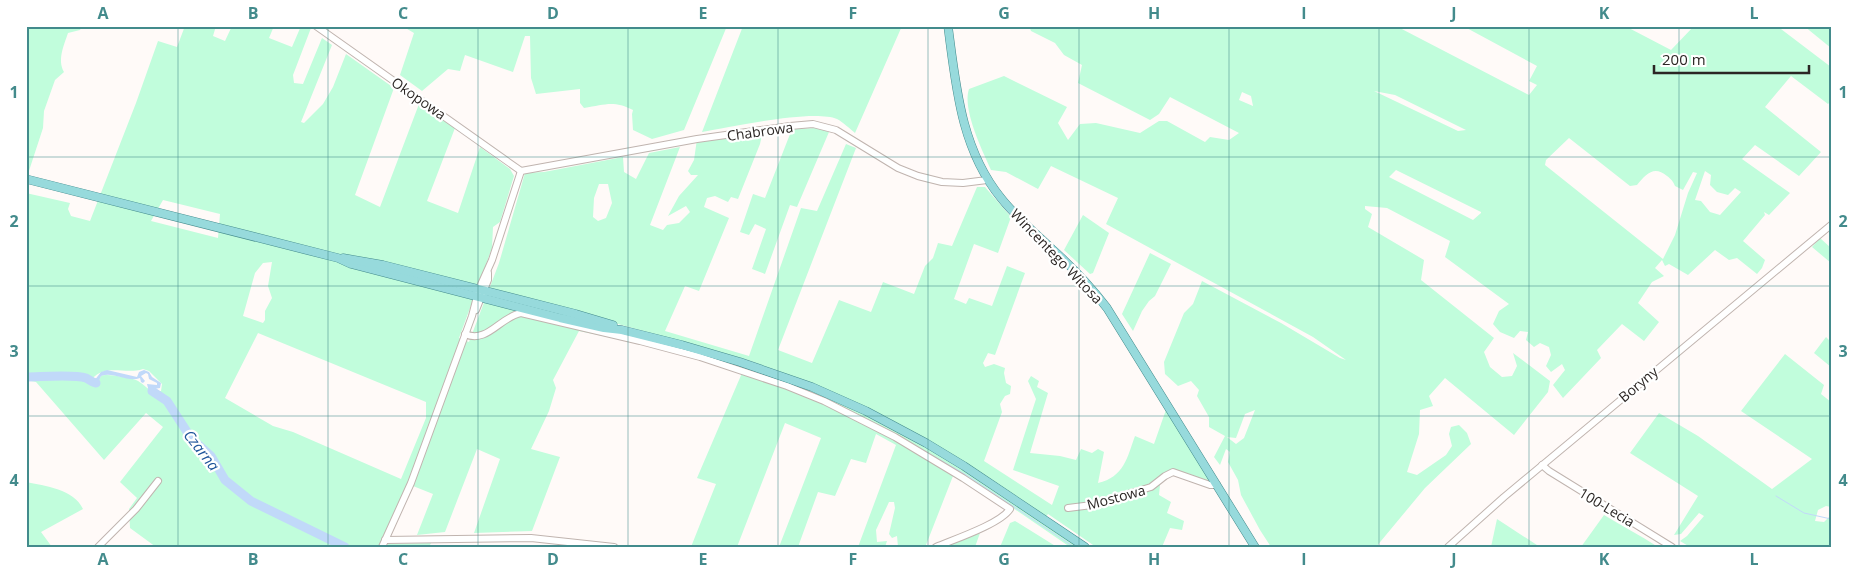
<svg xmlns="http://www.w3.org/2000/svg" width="1857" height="573" viewBox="0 0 1857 573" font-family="'Open Sans',sans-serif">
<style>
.green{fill:#c1fddc;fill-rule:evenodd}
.water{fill:#c1d9f9}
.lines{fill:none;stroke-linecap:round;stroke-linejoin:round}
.stream{stroke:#c1d9f9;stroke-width:1}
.river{stroke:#c1d9f9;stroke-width:9}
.minor-casing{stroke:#c0b4af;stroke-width:8}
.major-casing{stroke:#448b8c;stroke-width:9}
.minor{stroke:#fff;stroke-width:6}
.major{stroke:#97dadc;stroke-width:8}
.grid{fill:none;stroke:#438b8c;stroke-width:1;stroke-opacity:0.55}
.labels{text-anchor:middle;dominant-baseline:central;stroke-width:4.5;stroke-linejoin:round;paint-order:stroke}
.street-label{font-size:14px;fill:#2b2624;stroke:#fff}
.water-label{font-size:15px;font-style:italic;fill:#1e549a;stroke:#fff}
.neatline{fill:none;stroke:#438b8c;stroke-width:2}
.grid-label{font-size:16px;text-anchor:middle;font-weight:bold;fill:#438b8c}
</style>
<rect width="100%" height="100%" fill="#fffaf8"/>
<g class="green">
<path d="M26,26H82L80,30L68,33C64,45 57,60 64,72L55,80L44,111L43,128L26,180Z"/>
<path d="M185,26H216L213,36L225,41L232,26H274L269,38L292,47L301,26H308L311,28L293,75L294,83L303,84L322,38L332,45L301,122L304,123L323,104L333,87L346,54L394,88L355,195L380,207L419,104L455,128L427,201L458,213L480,147L510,169L514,176L500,222L493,227L492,248L459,338L469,342L499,263L525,173L544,172L623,157L624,172L636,179L649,153L680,147L650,225L663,230L667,225L679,223L690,212L686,206L668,216L679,196L698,175H691L688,171L694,160L697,139L763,130L760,144L738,199L731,197L728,202L715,196L707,198L704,207L729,218L699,291L685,286L665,331L749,356L801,208L817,211L846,144L856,148L778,350L812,363L839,300L871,312L883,282L914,294L925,266L933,258L938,243L952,246L977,187H985L1011,217L998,253L974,244L954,299L966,304L969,298L992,306L1007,266L1025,273L995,355L988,353L983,363L985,367L994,364L1005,368L1004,373L1006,383L1011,386L1010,394L1005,396L1000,404L1002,412L984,461L1052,505L1059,486L1013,470L1036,399L1028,381L1031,376L1039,381L1037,387L1048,393L1030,453L1060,456L1076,460L1081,449L1092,453L1098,449L1104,452L1098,483C1124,477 1127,458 1135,436L1154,444L1168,404L1217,485L1194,476L1180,477L1173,474L1161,475L1159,495L1171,502L1167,513L1184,521L1182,530L1170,528L1162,547H1096L1048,514L1046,517L989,478L920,436L837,395L748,360L571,311L567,321C663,342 760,364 849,406C931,445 1004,496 1078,547H1070L991,493L987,497L953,476L926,545L898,547L897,536L892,538L889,534L895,508L894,502H889L876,530L877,542L887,541L885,547H858L896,445L876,434L866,463L851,459L835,496L818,492L798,547H779L821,438L785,423L737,547H691L716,484L697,478L742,373L660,348L579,331L553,380L556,388L549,411L531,449L560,457L532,531L474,533L500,459L477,449L445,532L417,535L433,494L413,486L419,469L414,467L402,501L379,547H156L130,528L129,509L137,498L120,482L163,427L146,413L104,460L36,382L26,380V193L70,203L68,209L71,216L90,221L136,103L158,41L177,47ZM599,184H608L612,203L606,218L598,221L593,217L594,198ZM163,200L220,214L218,238L151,221ZM272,262L268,286L272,298L265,311V320L263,323L243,316L255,273L263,263ZM258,333L426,402V418L401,479L293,432L273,426L225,398ZM143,369L149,371L162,384L161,391C145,391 148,386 136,380C129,378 107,373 101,376L96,385L90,383L86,378L88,375L92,379C106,363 125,375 143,369Z"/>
<path d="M402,26H727L684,130L652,139L633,130L632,114L633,110C613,100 605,105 584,108L580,103V89L536,94L531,78L530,36H525L513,72L465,55L460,71L448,69L422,91L400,75L414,33Z"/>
<path d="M743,26H902L855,133C850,129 843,122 837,119C812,109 732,127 702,132Z"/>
<path d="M1029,26H1396L1529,95L1537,85L1529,81L1537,66L1463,26H1625L1671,50L1694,26H1777L1831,67V101L1828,104L1791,76L1765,107L1821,152L1799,176L1755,145L1742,159L1790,193L1769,215L1764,212L1765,215L1743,241L1765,260L1762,268L1757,274L1737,258L1729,260L1715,250L1688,275L1669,264L1665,266L1662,260L1655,268L1664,276L1652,282L1638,303L1659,322L1644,341L1622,324L1597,350L1601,358L1563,398L1553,385L1565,370L1562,364L1551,372L1546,366L1551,355L1549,347L1540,343L1534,347L1526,340L1528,332L1520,331L1514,338L1500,332L1493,324L1499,311L1509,304L1445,257L1450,241L1387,208L1365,206V209L1372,214L1368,227L1424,260L1421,280L1494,338L1484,352L1490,367L1502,377L1512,376L1517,366L1513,353L1550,381L1548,392L1514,435L1445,378L1429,396L1433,406L1420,410L1419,434L1407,472L1417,475L1446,455L1452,446L1449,434L1451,427L1459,425L1467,433L1471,444L1425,488L1376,547H1271L1260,530L1241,495L1238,480L1228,462L1230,452L1226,449L1220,465L1214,457L1225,436L1209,427V417L1197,396L1199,390L1191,381L1178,386L1165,374L1164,362L1184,313L1193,304L1202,281L1281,323L1340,358L1346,360L1313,337L1106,224L1118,198L1051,166L1038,189L1006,172L991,170C982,150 962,109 969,89L1004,76L1067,107L1058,123L1068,140L1080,124L1096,123L1140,133L1159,121H1167L1205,142L1210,137L1229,140L1239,133L1170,97L1159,114L1150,120L1078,83L1082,65L1064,55L1055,43L1031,31ZM1374,91L1395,95L1466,130L1458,131ZM1242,92L1251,96L1253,106L1239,100ZM1569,138L1630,186L1637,185C1646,174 1654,165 1667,176C1671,179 1673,181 1675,186L1683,190L1693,172L1697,173L1688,193L1675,235L1663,259L1545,165L1546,160ZM1396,170L1481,212V213L1473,220L1389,177ZM1705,171L1711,175L1710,185L1717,192L1728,195L1735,188L1741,192L1720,215L1710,212L1701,201L1695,200ZM1255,410L1244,438L1236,444L1227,437L1236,438L1245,414Z"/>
<polygon points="1804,26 1831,26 1831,48"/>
<polygon points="818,128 829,132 797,207 790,205 765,274 752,269 766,229 755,224 749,235 740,232 753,194 765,198 792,129"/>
<polygon points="1083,215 1109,233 1093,273 1090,274 1064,250"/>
<polygon points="1820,238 1831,248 1831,263 1812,247"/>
<polygon points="1150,253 1171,264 1155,296 1149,301 1142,311 1133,331 1122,314"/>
<polygon points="1826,337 1829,340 1831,338 1831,367 1814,353"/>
<polygon points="1785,354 1824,385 1821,394 1831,402 1831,507 1826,506 1818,510 1815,521 1824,522 1831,515 1831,547 1690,547 1680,541 1687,536 1704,516 1699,513 1681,534 1674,535 1698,496 1630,453 1659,413 1698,436 1772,489 1812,459 1741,411"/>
<path d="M26,482C45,486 74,489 83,509L41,532L52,547H26Z"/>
<path d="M1604,515C1622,526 1640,535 1658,547H1581Z"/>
<polygon points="1497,519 1540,547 1491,547"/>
<polygon points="1015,521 1057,547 1000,547 1010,523"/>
<polygon points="980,533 975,547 943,547"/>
<polygon points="431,543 429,547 387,547 388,544"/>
</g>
<path class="water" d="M107,370L137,377L139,372L144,370L149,372L152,377L161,383L160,388L154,389L161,398L149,392L147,384L157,385V383L149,379L148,374L146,373L141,376L145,381L143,383L141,382L140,378C127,383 114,371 101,376L97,385L90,383L86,378L94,381L101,372Z"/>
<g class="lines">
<g class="stream">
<polyline points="868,420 894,433"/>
<polyline points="897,435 968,476 1074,547"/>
<polyline points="1776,496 1804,513 1831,519"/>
</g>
<g class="river">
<path d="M26,377C40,377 74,374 86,378C90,380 91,382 96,383"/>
<polyline points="152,391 167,401 191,438 211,456 225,480 251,501 345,547"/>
</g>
<defs>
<g id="minor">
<polyline points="316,26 521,171"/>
<polyline points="521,171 697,139 790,126 813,124 836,130 898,168 918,176 942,182 963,183 987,180"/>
<polyline points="476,310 488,280 488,273"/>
<path d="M465,334C487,344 500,317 521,313L640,341L700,357L787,386L824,401L895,437L963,478L1010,509C1000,524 955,539 936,547"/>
<polyline points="1542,465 1549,471 1672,547"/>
<polyline points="1068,508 1092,505 1151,487 1165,476 1173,472 1210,485 1217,485"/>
<polyline points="385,540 531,538 614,547"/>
<polyline points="98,547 136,509 158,481"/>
<polyline points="382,547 411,483 472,316 479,289 492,260 521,171"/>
<polyline points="1448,547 1504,497 1831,225"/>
</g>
<g id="major">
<path d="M948,26C956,87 961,149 1001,198C1016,217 1035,233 1052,249C1072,267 1091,287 1107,308L1255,547"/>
<polyline points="26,179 338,258 351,264 560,318 604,328 622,330 682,345 740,362 812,387 866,411 926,443 964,466 1085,547"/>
<polyline points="343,258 383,265 576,314 613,325"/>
</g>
</defs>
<use href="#minor" class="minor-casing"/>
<use href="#major" class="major-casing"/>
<use href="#minor" class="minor"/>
<use href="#major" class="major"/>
</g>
<path class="grid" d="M178,26V547M328,26V547M478,26V547M628,26V547M778,26V547M928,26V547M1079,26V547M1229,26V547M1379,26V547M1529,26V547M1679,26V547M26,157H1831M26,286H1831M26,416H1831"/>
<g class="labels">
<g class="street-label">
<text transform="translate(419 98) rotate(35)">Okopowa</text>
<text transform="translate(760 131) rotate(-8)">Chabrowa</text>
<text transform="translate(1057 256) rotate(46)">Wincentego Witosa</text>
<text transform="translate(1638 384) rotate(-40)">Boryny</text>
<text transform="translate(1116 497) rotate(-15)">Mostowa</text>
<text transform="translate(1607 507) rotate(31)">100-Lecia</text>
</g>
<g class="water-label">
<text transform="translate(202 450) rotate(52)">Czarna</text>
</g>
</g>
<rect width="1857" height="573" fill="none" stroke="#ffffff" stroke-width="55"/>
<path d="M1654 65v8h155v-8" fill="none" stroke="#2b2624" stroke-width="2.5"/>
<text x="1662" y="65" font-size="15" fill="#2b2624" stroke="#ffffff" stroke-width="4" paint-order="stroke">200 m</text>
<rect x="28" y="28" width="1802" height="518" class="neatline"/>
<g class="grid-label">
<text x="103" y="19">A</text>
<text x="253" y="19">B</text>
<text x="403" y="19">C</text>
<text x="553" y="19">D</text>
<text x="703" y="19">E</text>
<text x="853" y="19">F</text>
<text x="1004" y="19">G</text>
<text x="1154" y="19">H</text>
<text x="1304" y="19">I</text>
<text x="1454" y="19">J</text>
<text x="1604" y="19">K</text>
<text x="1754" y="19">L</text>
<text x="14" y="98">1</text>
<text x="1843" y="98">1</text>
<text x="14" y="227">2</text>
<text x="1843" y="227">2</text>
<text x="14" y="357">3</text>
<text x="1843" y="357">3</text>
<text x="14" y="486">4</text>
<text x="1843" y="486">4</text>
<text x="103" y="565">A</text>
<text x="253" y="565">B</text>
<text x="403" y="565">C</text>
<text x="553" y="565">D</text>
<text x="703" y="565">E</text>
<text x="853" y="565">F</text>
<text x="1004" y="565">G</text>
<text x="1154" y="565">H</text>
<text x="1304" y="565">I</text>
<text x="1454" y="565">J</text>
<text x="1604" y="565">K</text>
<text x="1754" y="565">L</text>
</g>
</svg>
